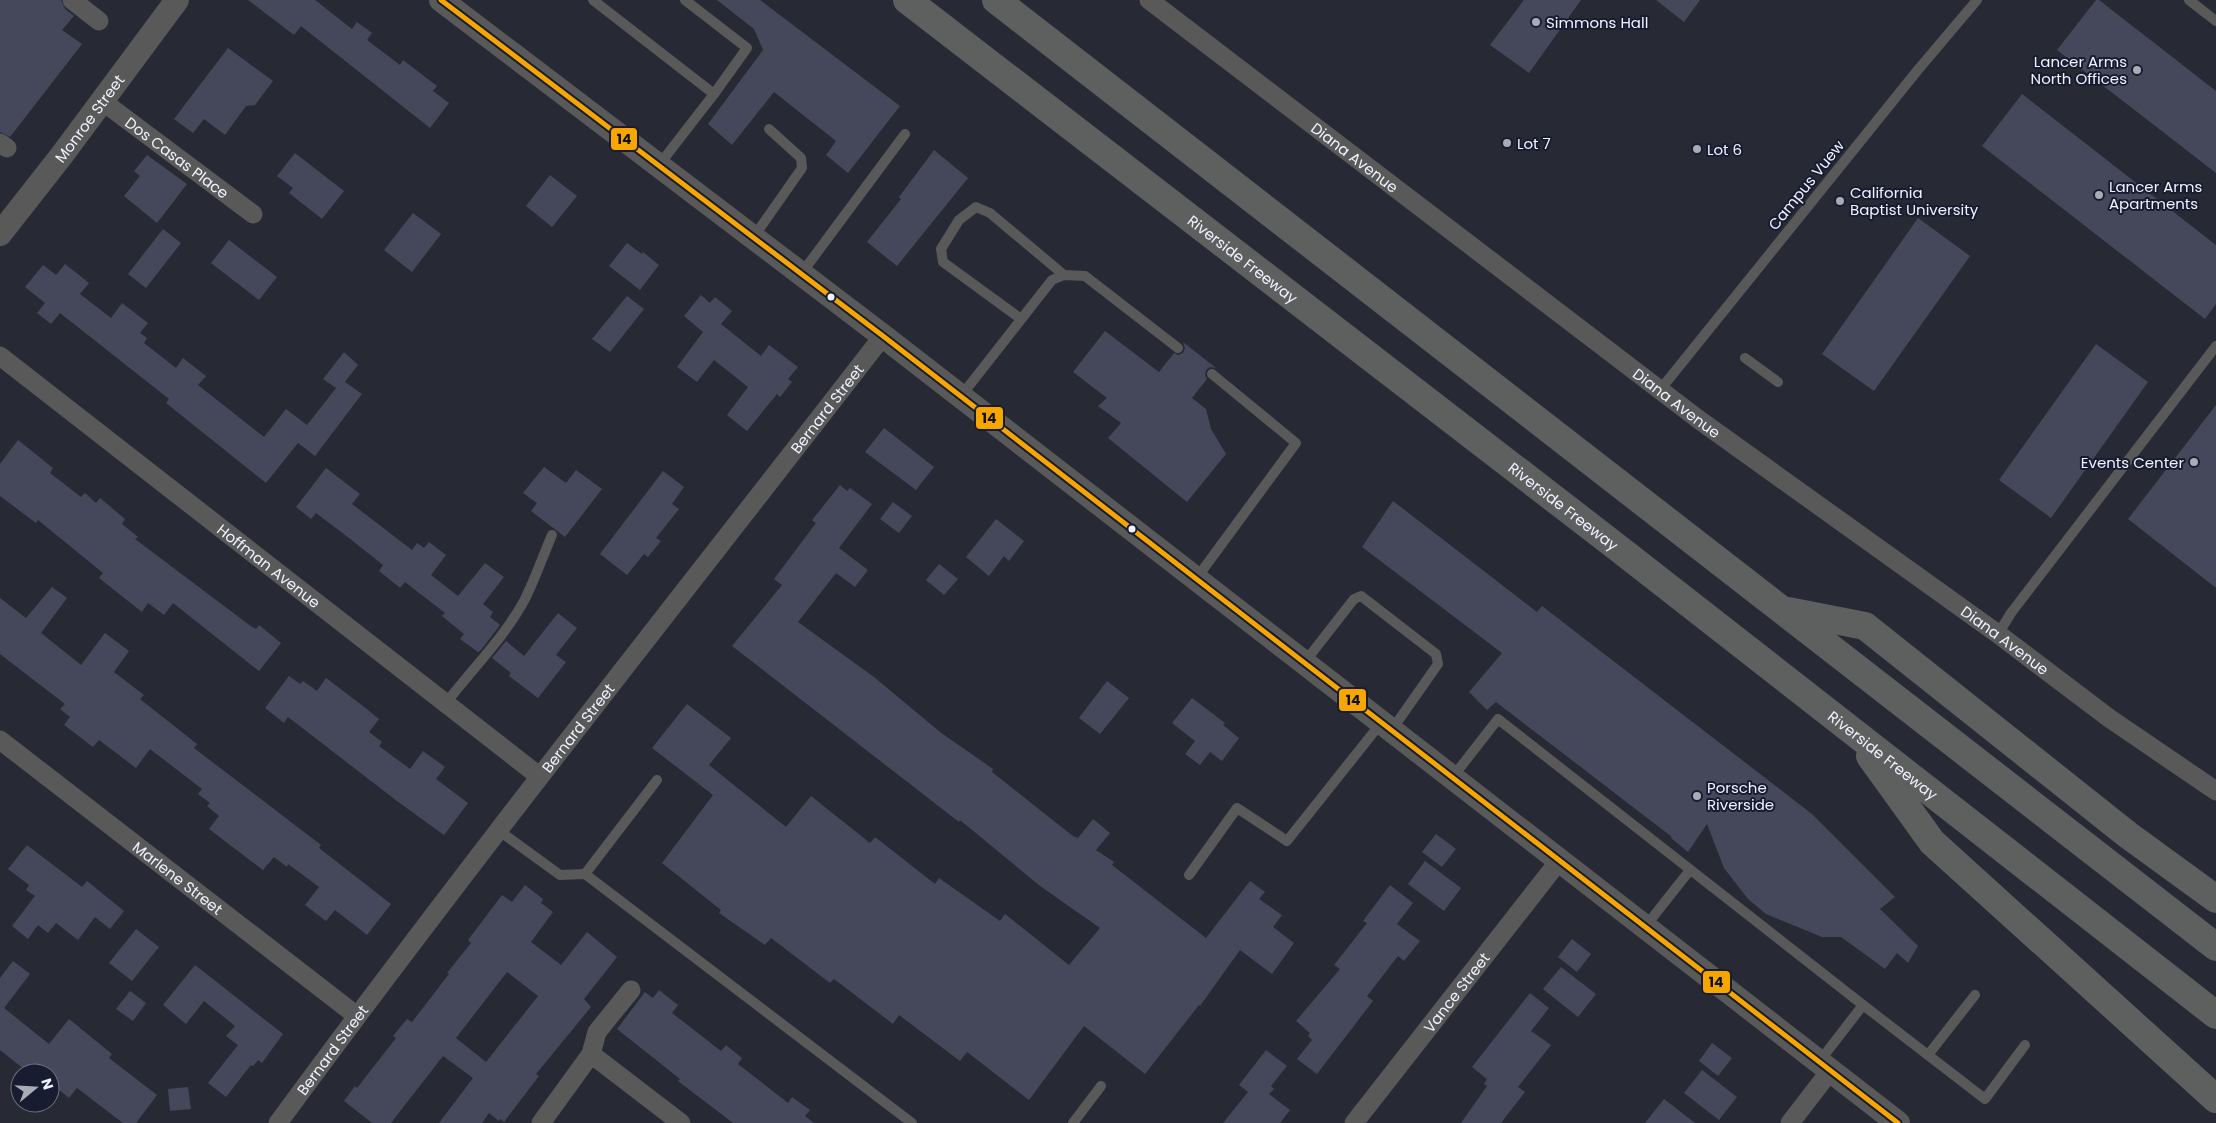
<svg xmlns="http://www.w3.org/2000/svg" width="2216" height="1123" viewBox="0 0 2216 1123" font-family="Poppins,sans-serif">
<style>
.building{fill:#45485b;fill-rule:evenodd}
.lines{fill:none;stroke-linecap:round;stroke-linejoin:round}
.service{stroke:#585958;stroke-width:10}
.minor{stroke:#585958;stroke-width:19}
.tertiary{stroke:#585958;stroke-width:24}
.motorway{stroke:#5e6060;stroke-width:28}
.bus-1-casing{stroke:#181c30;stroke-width:9}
.bus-1{stroke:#f7a600;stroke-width:5}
.poi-dot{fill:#a9acb7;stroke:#181c30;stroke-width:2}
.bus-dot{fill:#eff2fe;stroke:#181c30;stroke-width:2}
.labels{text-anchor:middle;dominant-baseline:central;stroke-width:4;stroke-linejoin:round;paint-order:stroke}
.poi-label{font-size:15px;fill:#eff2fe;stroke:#181c30;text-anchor:start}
.street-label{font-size:15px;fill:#eff2fe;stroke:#181c30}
.line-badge{stroke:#181c30;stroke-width:2}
.pale-badge-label{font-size:14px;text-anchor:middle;font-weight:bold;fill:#111}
</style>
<rect width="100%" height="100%" fill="#272a34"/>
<g class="building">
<polygon points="0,0 61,0 65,9 74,16 62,30 82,44 10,137 0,132"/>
<polygon points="248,0 315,0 352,29 357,22 372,33 367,40 400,65 403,60 437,86 433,91 449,103 430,128 301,26 294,35"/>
<polygon points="717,0 760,0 900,106 848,173 826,155 836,141 774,92 732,145 708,124 763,50 754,29"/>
<polygon points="1524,0 1581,0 1529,73 1490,45"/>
<polygon points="1656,0 1700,0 1684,22"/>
<polygon points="2096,0 2099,0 2216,91 2216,173 2057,50"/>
<polygon points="228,48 273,81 255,105 246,106 225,135 204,119 193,133 174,119"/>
<polygon points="2022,94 2216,245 2216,304 2205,319 1982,146"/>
<polygon points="934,150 968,178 897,266 867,242 901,199 899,197"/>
<polygon points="295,153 344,191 322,219 289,193 293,188 277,176"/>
<polygon points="147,155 187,184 157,223 124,196 140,176 134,171"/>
<polygon points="550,175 577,196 552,227 526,206"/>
<polygon points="413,213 441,234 412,272 384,250"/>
<polygon points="1918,218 1970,256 1874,391 1822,354"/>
<polygon points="163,229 181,243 146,288 128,274"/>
<polygon points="229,240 277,277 259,300 211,263"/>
<polygon points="627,243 642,254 643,252 659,265 640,290 609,266"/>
<polygon points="65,264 89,283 80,294 111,318 122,303 148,323 140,333 147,338 144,343 176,368 183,358 206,376 198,385 264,437 286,409 307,425 336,388 323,379 344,352 358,365 345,382 362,394 315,456 298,443 266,483 166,403 169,399 60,313 51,324 37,313 45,303 25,287 43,265 56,275"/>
<polygon points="701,295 710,303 715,297 732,311 721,324 761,356 769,345 798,367 788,379 792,382 780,397 777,394 747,431 727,415 748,387 714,360 697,382 677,367 703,332 684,316"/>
<polygon points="627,296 644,309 610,352 592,339"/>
<polygon points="1105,331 1159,372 1174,353 1178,355 1183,353 1185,348 1183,342 1216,368 1210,367 1206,370 1205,376 1207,379 1192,398 1206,409 1211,429 1226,454 1187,502 1108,438 1121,423 1098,406 1107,398 1073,372"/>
<polygon points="2096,344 2148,382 2051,518 1999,480"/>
<polygon points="2216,405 2216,588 2128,519"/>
<polygon points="884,428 934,467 916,490 865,452"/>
<polygon points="18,440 53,468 50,473 81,497 85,493 96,503 100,498 125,519 122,524 138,537 135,539 252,627 256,629 259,625 281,643 259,671 173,603 164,615 148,603 142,612 99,578 103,573 38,520 36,523 0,496 0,464"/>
<polygon points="544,467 566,483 576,470 602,489 565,537 531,511 537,503 523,493"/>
<polygon points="326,468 360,494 352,504 412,550 417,543 424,548 429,542 446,555 431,575 458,596 485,563 504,577 483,604 493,612 490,617 500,625 481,650 478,652 460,639 464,634 442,616 445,613 405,582 400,588 379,571 383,565 349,538 316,513 311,519 296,507"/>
<polygon points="663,471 684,487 672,504 679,509 656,538 661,541 648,557 644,554 627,575 600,554"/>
<polygon points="840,485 847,491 850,488 872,504 839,548 868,570 855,587 836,573 798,622 874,677 940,732 993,769 992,772 1073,836 1078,838 1093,819 1110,833 1096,850 1114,862 1112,865 1206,938 1250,881 1265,892 1259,899 1282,915 1273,927 1294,943 1272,974 1240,950 1200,1006 1199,1005 1145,1074 1084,1026 1029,1100 967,1052 960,1061 899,1015 893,1024 834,979 830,983 771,938 765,945 719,913 721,910 662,863 713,795 652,748 687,704 731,738 709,765 786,827 811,796 870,843 875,837 935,884 939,878 1000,921 1005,914 1069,965 1100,928 1040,886 960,820 959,822 732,646 782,585 774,579 816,523 812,520"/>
<polygon points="1393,501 1537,612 1542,606 1812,814 1895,897 1880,909 1918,946 1908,963 1897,953 1885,969 1841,937 1822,937 1766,914 1748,899 1724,868 1707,824 1688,852 1671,838 1672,837 1496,702 1487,710 1469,692 1502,653 1362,547"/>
<polygon points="893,502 912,516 899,533 880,519"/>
<polygon points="996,519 1024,541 1009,561 1004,556 989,576 966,557"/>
<polygon points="939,564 958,579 944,595 926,580"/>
<polygon points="52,587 67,598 41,633 81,665 105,633 129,651 114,672 144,695 140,699 197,744 194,748 321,845 319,848 391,904 367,935 335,910 326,921 305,905 319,887 288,864 287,867 274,857 263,870 209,829 219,816 207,806 210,803 198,794 202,789 150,749 136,768 99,740 93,747 64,725 70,717 60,709 65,704 0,654 0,598 26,618"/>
<polygon points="558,613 577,628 556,655 566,662 538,698 509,676 511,673 492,658 506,641 524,656"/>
<polygon points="289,676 300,684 303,681 317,691 326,678 363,706 379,719 369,732 382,742 379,746 410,769 423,751 445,767 436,779 468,803 444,835 397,801 288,717 284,723 265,708"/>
<polygon points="1107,681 1129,698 1100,734 1079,718"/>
<polygon points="1192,698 1225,723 1223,725 1239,738 1222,761 1210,752 1200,765 1185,754 1195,741 1172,723"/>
<polygon points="1436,834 1456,849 1442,867 1422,852"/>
<polygon points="27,845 82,887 87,881 124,911 110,929 95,917 78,940 56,923 48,933 38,925 28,939 12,926 35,896 26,890 29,885 8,869"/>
<polygon points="1425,861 1461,888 1444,911 1408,884"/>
<path d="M525,885L543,899L541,903L553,912L531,942L561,965L587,932L617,957L584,999L591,1007L536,1074L539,1076L504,1122L500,1119L499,1121L489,1113L482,1123H439L473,1078L443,1056L391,1123H372L344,1101L355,1086L357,1088L396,1038L393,1036L407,1019L412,1022L449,974L447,973L471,943L468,940L502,895L512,902ZM507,972L538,996L486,1062L456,1038Z"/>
<polygon points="1390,885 1413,903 1397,924 1420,941 1404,961 1398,956 1367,996 1373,1001 1317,1074 1297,1059 1312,1040 1308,1036 1310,1033 1296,1021 1340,969 1334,965 1367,923 1363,921"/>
<polygon points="136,929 159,947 132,981 109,963"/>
<polygon points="1572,939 1591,954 1577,972 1558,957"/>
<polygon points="13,961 30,974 4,1008 49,1044 69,1019 112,1054 109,1058 157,1095 136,1123 123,1123 77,1088 69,1098 50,1082 50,1073 29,1073 0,1050 0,978"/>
<polygon points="195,965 283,1034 262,1063 258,1060 253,1066 251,1065 226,1097 208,1083 238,1045 226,1036 235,1026 204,1001 186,1024 163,1005"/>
<polygon points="1561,967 1596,994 1578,1017 1543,989"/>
<polygon points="659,990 678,1005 672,1013 721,1051 726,1045 742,1058 738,1064 788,1103 792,1097 810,1110 805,1116 814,1123 733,1123 678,1081 680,1079 617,1029 645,992 653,998"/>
<polygon points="130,991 146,1003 133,1021 116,1009"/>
<polygon points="1530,993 1549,1008 1531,1031 1551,1045 1518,1087 1525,1092 1501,1123 1461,1123 1487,1086 1484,1084 1487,1079 1472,1067"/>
<polygon points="1712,1043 1732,1058 1718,1076 1699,1061"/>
<polygon points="1266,1050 1287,1066 1271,1086 1274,1089 1269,1094 1290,1110 1280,1123 1223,1123 1248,1092 1239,1085"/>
<polygon points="1702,1070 1737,1097 1719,1120 1684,1093"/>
<polygon points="188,1087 191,1109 170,1111 168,1089"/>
<polygon points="1664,1099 1695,1123 1645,1123"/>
</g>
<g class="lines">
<g class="service">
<polyline points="593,0 714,94 659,165"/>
<polyline points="685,0 747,48 714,94"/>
<polyline points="2189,0 2216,21"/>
<polyline points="753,238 802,168 801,158 769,129"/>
<polyline points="801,274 905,134"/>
<polyline points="1021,319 943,262 941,249 959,220 976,207 990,213 1064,275"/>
<polyline points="1745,358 1778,382"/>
<polyline points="1660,390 1917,71 1977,0"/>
<polyline points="961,396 1052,280 1064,275 1085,276 1178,348"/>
<polyline points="1196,579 1296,443 1212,374"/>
<polyline points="1998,634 2011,613 2216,346"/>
<polyline points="1304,663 1354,599 1361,596 1436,654 1438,664 1391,731"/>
<path d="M446,703C472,669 505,637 525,599C535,579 543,556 552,535"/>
<polyline points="1452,778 1498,719 1863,1005 1819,1062"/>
<polyline points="498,830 560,875 585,874 912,1123"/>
<polyline points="585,874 657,780"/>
<polyline points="1189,875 1237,808 1287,841 1381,723"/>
<polyline points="1645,927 1690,870"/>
<polyline points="1863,1005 1985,1099 2025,1045"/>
<polyline points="1928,1055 1975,995"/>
<polyline points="1073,1123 1101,1086"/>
</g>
<g class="minor">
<polyline points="72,0 99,21"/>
<path id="s1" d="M1149,0L1698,419L1998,634L2109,718L2216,791"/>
<path id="s2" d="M102,101L253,214"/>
<polyline points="0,143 7,148"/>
<path id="s3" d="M0,356L539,776"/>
<path id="s4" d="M0,740L357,1016"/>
<polyline points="591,1054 681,1123"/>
<path id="s5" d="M278,1123C474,856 680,598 883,336"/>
<polyline points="541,1123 591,1054 597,1032 631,990"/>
<path id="s6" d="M1354,1123L1559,861"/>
<polyline points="1790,1123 1830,1071"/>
</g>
<g class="tertiary">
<polyline points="441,0 883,336 1898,1123"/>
<path id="s7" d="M0,234L62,155L177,0"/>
</g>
<g class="motorway">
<path id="s8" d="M907,0L1618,548L2216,1015"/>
<polyline points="996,0 2216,947"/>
<polyline points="1788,611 1865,626 2128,835 2216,899"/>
<polyline points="1870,756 1932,842 2216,1099"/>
</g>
<defs>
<polyline id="bus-1" points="441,0 883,336 1898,1123"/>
</defs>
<use href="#bus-1" class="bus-1-casing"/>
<use href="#bus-1" class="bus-1"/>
</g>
<g class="poi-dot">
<circle cx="1536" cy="22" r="5"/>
<circle cx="2137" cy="70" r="5"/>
<circle cx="1507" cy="143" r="5"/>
<circle cx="1697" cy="149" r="5"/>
<circle cx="2099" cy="195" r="5"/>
<circle cx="1840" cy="201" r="5"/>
<circle cx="2194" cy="462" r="5"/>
<circle cx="1697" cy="796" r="5"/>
</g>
<g class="bus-dot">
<circle cx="831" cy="297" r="4.5"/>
<circle cx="1132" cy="529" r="4.5"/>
</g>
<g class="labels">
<g class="poi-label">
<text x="1546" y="22">Simmons Hall</text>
<text x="2127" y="61" text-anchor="end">Lancer Arms<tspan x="2127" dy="17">North Offices</tspan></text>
<text x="1517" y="143">Lot 7</text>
<text x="1707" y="149">Lot 6</text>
<text x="2109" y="186">Lancer Arms<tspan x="2109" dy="17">Apartments</tspan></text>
<text x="1850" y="192">California<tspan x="1850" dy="17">Baptist University</tspan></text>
<text x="2184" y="462" text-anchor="end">Events Center</text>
<text x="1707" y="787">Porsche<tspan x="1707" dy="17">Riverside</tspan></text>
</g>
<g class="street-label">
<text stroke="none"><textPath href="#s7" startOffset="146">Monroe Street</textPath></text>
<text stroke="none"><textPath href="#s1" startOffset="259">Diana Avenue</textPath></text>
<text stroke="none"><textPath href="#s2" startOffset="94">Dos Casas Place</textPath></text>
<text transform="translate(1806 185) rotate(-51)">Campus Vuew</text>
<text stroke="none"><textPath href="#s8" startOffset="424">Riverside Freeway</textPath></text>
<text stroke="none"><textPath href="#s1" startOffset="664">Diana Avenue</textPath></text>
<text stroke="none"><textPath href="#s5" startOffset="901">Bernard Street</textPath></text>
<text stroke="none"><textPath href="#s8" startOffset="829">Riverside Freeway</textPath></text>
<text stroke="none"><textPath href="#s3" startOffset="341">Hoffman Avenue</textPath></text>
<text stroke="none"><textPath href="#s1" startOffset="1069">Diana Avenue</textPath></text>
<text stroke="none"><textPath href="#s5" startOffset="496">Bernard Street</textPath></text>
<text stroke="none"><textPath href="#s8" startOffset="1234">Riverside Freeway</textPath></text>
<text stroke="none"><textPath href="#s4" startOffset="225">Marlene Street</textPath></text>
<text stroke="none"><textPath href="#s6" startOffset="166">Vance Street</textPath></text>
<text stroke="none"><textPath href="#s5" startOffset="91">Bernard Street</textPath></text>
</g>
</g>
<g class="line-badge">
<rect x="610" y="127" width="28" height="24" rx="5" fill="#f7a600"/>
<rect x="975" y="406" width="29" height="24" rx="5" fill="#f7a600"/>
<rect x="1338" y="688" width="29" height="24" rx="5" fill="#f7a600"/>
<rect x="1702" y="970" width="29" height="24" rx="5" fill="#f7a600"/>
</g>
<g class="pale-badge-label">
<text x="624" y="144">14</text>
<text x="989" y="423">14</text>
<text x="1353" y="705">14</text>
<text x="1716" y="987">14</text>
</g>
<g transform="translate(35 1088) rotate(72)"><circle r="24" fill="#181c30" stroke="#6e7282"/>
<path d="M0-4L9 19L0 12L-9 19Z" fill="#a9acb7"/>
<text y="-8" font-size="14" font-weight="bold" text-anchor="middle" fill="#eff2fe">N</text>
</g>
</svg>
